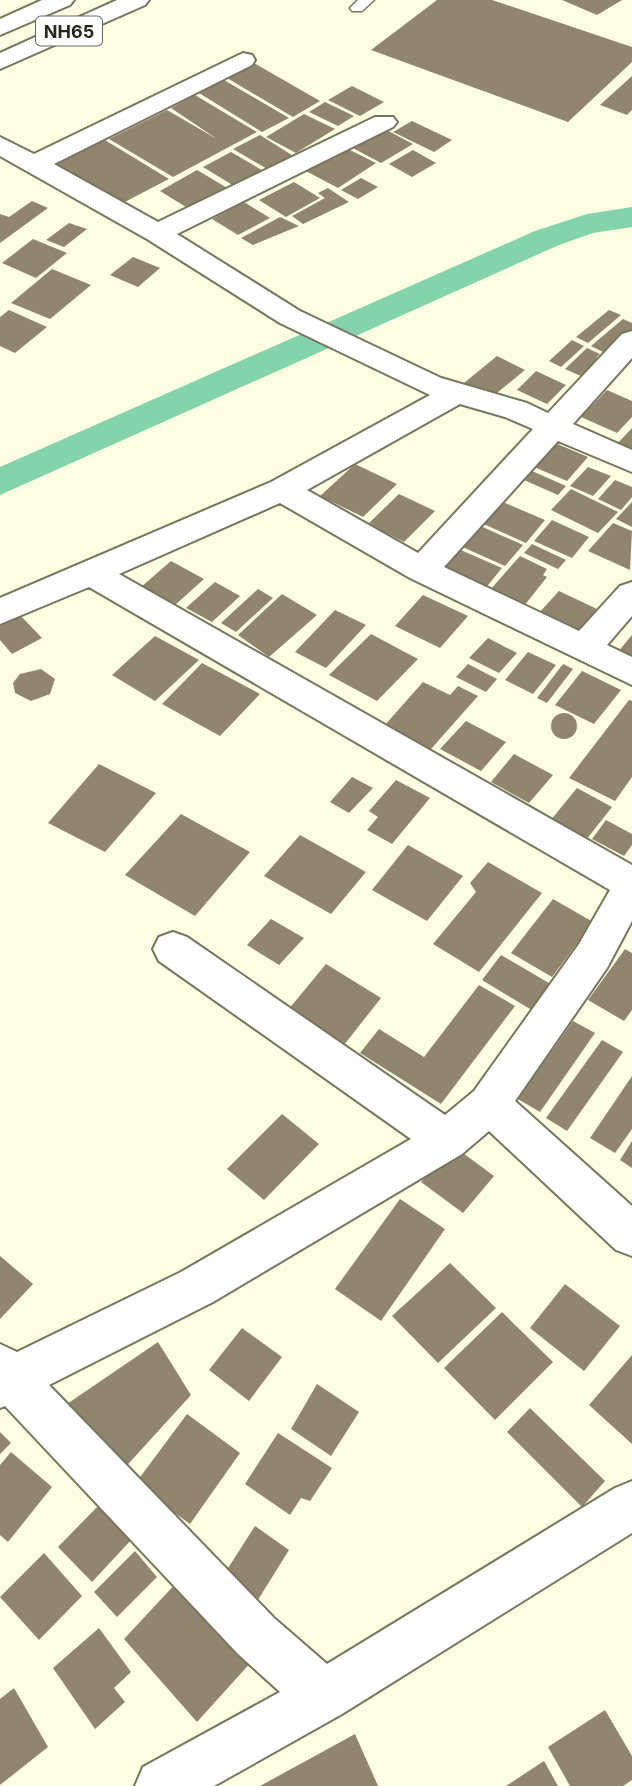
<svg xmlns="http://www.w3.org/2000/svg" width="632" height="1786" viewBox="0 0 632 1786" font-family="Inter,sans-serif">
<style>
.lines{fill:none;stroke-linecap:round;stroke-linejoin:round}
.canal{fill:#83d3ac;fill-rule:evenodd}
.building{fill:#92856e}
.service-casing{stroke:#75765d;stroke-width:3}
.minor-casing{stroke:#75765d;stroke-width:4}
.trunk-casing{stroke:#75765d;stroke-width:4}
.service{fill:#fff;fill-rule:evenodd}
.minor{fill:#fff;fill-rule:evenodd}
.trunk{fill:#fff;fill-rule:evenodd}
.labels{text-anchor:middle;dominant-baseline:central;stroke-width:7;stroke-linejoin:round;paint-order:stroke}
.shield{fill:#fff;stroke:#676760;stroke-width:2}
.shield-label{font-size:18px;font-weight:bold;fill:#26261c}
</style>
<rect width="100%" height="100%" fill="#fcfee1"/>
<g class="lines">
<polygon class="canal" points="632,207 632,227 593,233 559,245 0,495 0,467 535,231 587,214"/>
</g>
<g class="building">
<polygon points="437,0 492,0 632,47 632,62 568,122 371,50"/>
<polygon points="562,0 622,0 597,15"/>
<polygon points="254,63 320,101 293,117 227,78"/>
<polygon points="632,76 632,110 627,115 600,105"/>
<polygon points="224,80 289,118 262,132 199,93"/>
<polygon points="352,86 384,102 360,116 328,100"/>
<polygon points="195,95 257,132 173,177 109,139 167,110 217,139 171,108"/>
<polygon points="325,102 354,116 338,126 309,112"/>
<polygon points="304,114 335,129 296,153 266,137"/>
<polygon points="412,121 452,140 434,152 393,132"/>
<polygon points="381,127 413,144 381,163 349,146"/>
<polygon points="260,135 295,157 269,170 233,149"/>
<polygon points="105,140 169,179 115,207 51,167"/>
<polygon points="340,145 376,163 338,188 302,169"/>
<polygon points="413,150 436,163 412,177 389,164"/>
<polygon points="231,152 267,173 239,189 203,167"/>
<polygon points="197,170 229,189 194,212 160,191"/>
<polygon points="361,178 378,187 358,199 341,190"/>
<polygon points="294,182 320,198 286,217 259,200"/>
<polygon points="328,188 349,202 303,224 292,216 325,198 318,193"/>
<polygon points="32,201 48,208 0,243 0,214 9,217"/>
<polygon points="244,202 270,218 238,235 212,219"/>
<polygon points="280,217 299,226 253,245 241,238"/>
<polygon points="69,223 87,229 64,247 46,240"/>
<polygon points="33,239 67,253 36,278 2,263"/>
<polygon points="133,257 160,268 138,287 110,275"/>
<polygon points="52,269 91,285 50,319 11,303"/>
<polygon points="9,310 47,327 15,353 0,346 0,317"/>
<polygon points="609,310 621,315 588,343 576,337"/>
<polygon points="623,319 632,323 632,332 607,354 591,346"/>
<polygon points="572,340 584,346 561,367 549,361"/>
<polygon points="587,348 600,354 596,358 601,360 583,377 565,369"/>
<polygon points="497,356 525,370 492,397 464,383"/>
<polygon points="536,371 566,385 547,404 517,390"/>
<polygon points="607,390 632,401 632,417 617,433 581,417"/>
<polygon points="632,428 632,451 617,444"/>
<polygon points="548,440 588,457 567,481 527,464"/>
<polygon points="355,464 397,484 363,517 320,496"/>
<polygon points="523,467 566,486 558,495 515,476"/>
<polygon points="588,467 611,476 593,496 570,486"/>
<polygon points="615,480 632,487 632,497 621,510 598,499"/>
<polygon points="571,489 618,512 598,533 551,510"/>
<polygon points="399,494 435,511 404,542 368,524"/>
<polygon points="498,500 545,520 526,543 479,522"/>
<polygon points="632,502 632,527 616,519"/>
<polygon points="552,520 589,537 572,558 534,541"/>
<polygon points="613,523 632,531 630,570 588,551"/>
<polygon points="476,524 523,545 505,566 458,545"/>
<polygon points="532,544 566,560 558,569 524,553"/>
<polygon points="456,548 502,568 484,590 437,569"/>
<polygon points="520,556 547,569 543,575 547,577 524,606 490,590"/>
<polygon points="171,561 204,579 174,606 141,587"/>
<polygon points="215,582 240,596 212,622 186,608"/>
<polygon points="258,589 273,598 236,632 221,623"/>
<polygon points="559,591 597,609 576,633 538,614"/>
<polygon points="282,594 317,615 269,657 238,635"/>
<polygon points="423,595 468,616 440,648 395,626"/>
<polygon points="335,610 366,625 326,668 295,652"/>
<polygon points="19,614 42,638 12,654 0,640 0,624"/>
<polygon points="371,634 418,659 377,701 329,675"/>
<polygon points="632,635 632,661 617,653"/>
<polygon points="155,636 199,660 155,701 112,675"/>
<polygon points="488,638 517,653 499,673 469,658"/>
<polygon points="528,652 556,665 533,694 505,680"/>
<polygon points="202,663 260,694 220,736 162,704"/>
<polygon points="468,664 497,679 486,692 456,677"/>
<polygon points="563,664 573,669 547,703 537,698"/>
<polygon points="41,669 55,679 50,694 31,701 15,693 13,683 20,674"/>
<polygon points="582,671 621,690 594,724 555,705"/>
<polygon points="423,682 450,695 458,686 478,696 431,749 385,725"/>
<polygon points="629,700 632,701 632,777 615,801 569,778"/>
<circle cx="564" cy="726" r="13"/>
<polygon points="466,721 506,742 481,771 440,749"/>
<polygon points="514,754 553,775 529,803 491,782"/>
<polygon points="99,764 156,793 105,852 48,823"/>
<polygon points="352,777 373,788 349,813 330,802"/>
<polygon points="396,780 430,798 392,844 367,830 378,817 369,811"/>
<polygon points="577,788 612,807 586,840 550,821"/>
<polygon points="181,814 250,852 195,916 125,875"/>
<polygon points="606,820 632,834 632,845 624,856 592,839"/>
<polygon points="300,835 366,872 331,914 264,876"/>
<polygon points="408,845 463,876 427,921 372,890"/>
<polygon points="488,862 542,893 479,972 433,944 476,892 470,883"/>
<polygon points="553,899 593,922 552,977 511,953"/>
<polygon points="271,919 304,938 279,965 247,945"/>
<polygon points="625,949 632,953 632,1010 624,1021 588,1000"/>
<polygon points="501,955 554,986 535,1012 482,980"/>
<polygon points="326,964 381,998 344,1045 288,1010"/>
<polygon points="479,985 515,1006 441,1104 360,1053 379,1029 424,1057"/>
<polygon points="573,1021 595,1033 540,1112 518,1099"/>
<polygon points="602,1040 623,1052 567,1131 546,1118"/>
<polygon points="632,1076 632,1129 615,1153 590,1138"/>
<polygon points="282,1114 319,1144 264,1200 227,1169"/>
<polygon points="632,1141 632,1168 620,1160"/>
<polygon points="452,1145 494,1176 463,1213 421,1182"/>
<polygon points="400,1199 445,1229 381,1321 335,1289"/>
<polygon points="0,1256 33,1284 0,1319"/>
<polygon points="450,1263 496,1308 438,1363 392,1316"/>
<polygon points="565,1284 620,1326 584,1371 530,1328"/>
<polygon points="502,1312 553,1362 495,1420 444,1368"/>
<polygon points="242,1328 282,1357 249,1401 209,1370"/>
<polygon points="158,1342 191,1395 120,1473 64,1406"/>
<polygon points="632,1355 632,1444 589,1405"/>
<polygon points="317,1384 359,1412 331,1456 291,1429"/>
<polygon points="530,1408 605,1481 582,1507 507,1432"/>
<polygon points="187,1414 240,1453 190,1524 135,1484"/>
<polygon points="0,1432 11,1443 0,1454"/>
<polygon points="278,1433 332,1468 310,1501 301,1498 290,1515 245,1484"/>
<polygon points="11,1452 52,1487 8,1542 0,1535 0,1465"/>
<polygon points="100,1504 133,1538 92,1582 58,1547"/>
<polygon points="255,1526 289,1550 256,1603 221,1579"/>
<polygon points="135,1551 157,1577 117,1617 94,1592"/>
<polygon points="44,1553 82,1596 39,1640 0,1597"/>
<polygon points="179,1580 253,1660 197,1722 124,1639"/>
<polygon points="99,1628 131,1672 114,1688 125,1702 95,1729 53,1668"/>
<polygon points="14,1688 48,1747 0,1785 0,1699"/>
<polygon points="605,1710 632,1756 632,1780 623,1786 570,1786 548,1747"/>
<polygon points="355,1734 378,1786 260,1786"/>
<polygon points="544,1761 558,1786 506,1786"/>
</g>
<g class="lines">
<defs>
<polygon id="service" points="358,0 374,0 362,11 352,11 350,8"/>
<path id="minor" d="M243,53L252,55L255,60L252,65L54,164L158,222L375,117H393L397,122L393,127L177,234L300,311L441,378L527,403L548,413L622,334L632,331V358L573,424L632,450V472L558,441L444,567L579,631L620,586L632,582V616L607,645L632,657V685L410,578L280,503L119,574L632,865V921L607,968L515,1101L632,1206V1256L616,1250L489,1131L462,1154L213,1302L49,1385L274,1618L327,1664L615,1488L632,1481V1533L342,1714L214,1786H135L143,1767L280,1692L238,1654L5,1406L0,1408V1344L17,1352L181,1272L411,1139L159,961L153,949L159,937L173,932L187,937L445,1115L474,1091L579,944L610,890L89,587L0,624V598L271,482L430,395L280,323L147,239L0,156V137L34,154ZM460,404L505,417L533,429L418,553L307,490Z"/>
<g id="trunk">
<polygon points="42,0 74,0 70,5 0,35 0,19"/>
<polygon points="117,0 149,0 145,5 0,69 0,53"/>
</g>
</defs>
<use href="#service" class="service-casing"/>
<use href="#minor" class="minor-casing"/>
<use href="#trunk" class="trunk-casing"/>
<use href="#service" class="service"/>
<use href="#minor" class="minor"/>
<use href="#trunk" class="trunk"/>
</g>
<g class="labels">
<rect class="shield" x="36" y="16.5" width="66" height="29" rx="5"/>
<g class="shield-label">
<text x="69" y="31">NH65</text>
</g>
</g>
</svg>
